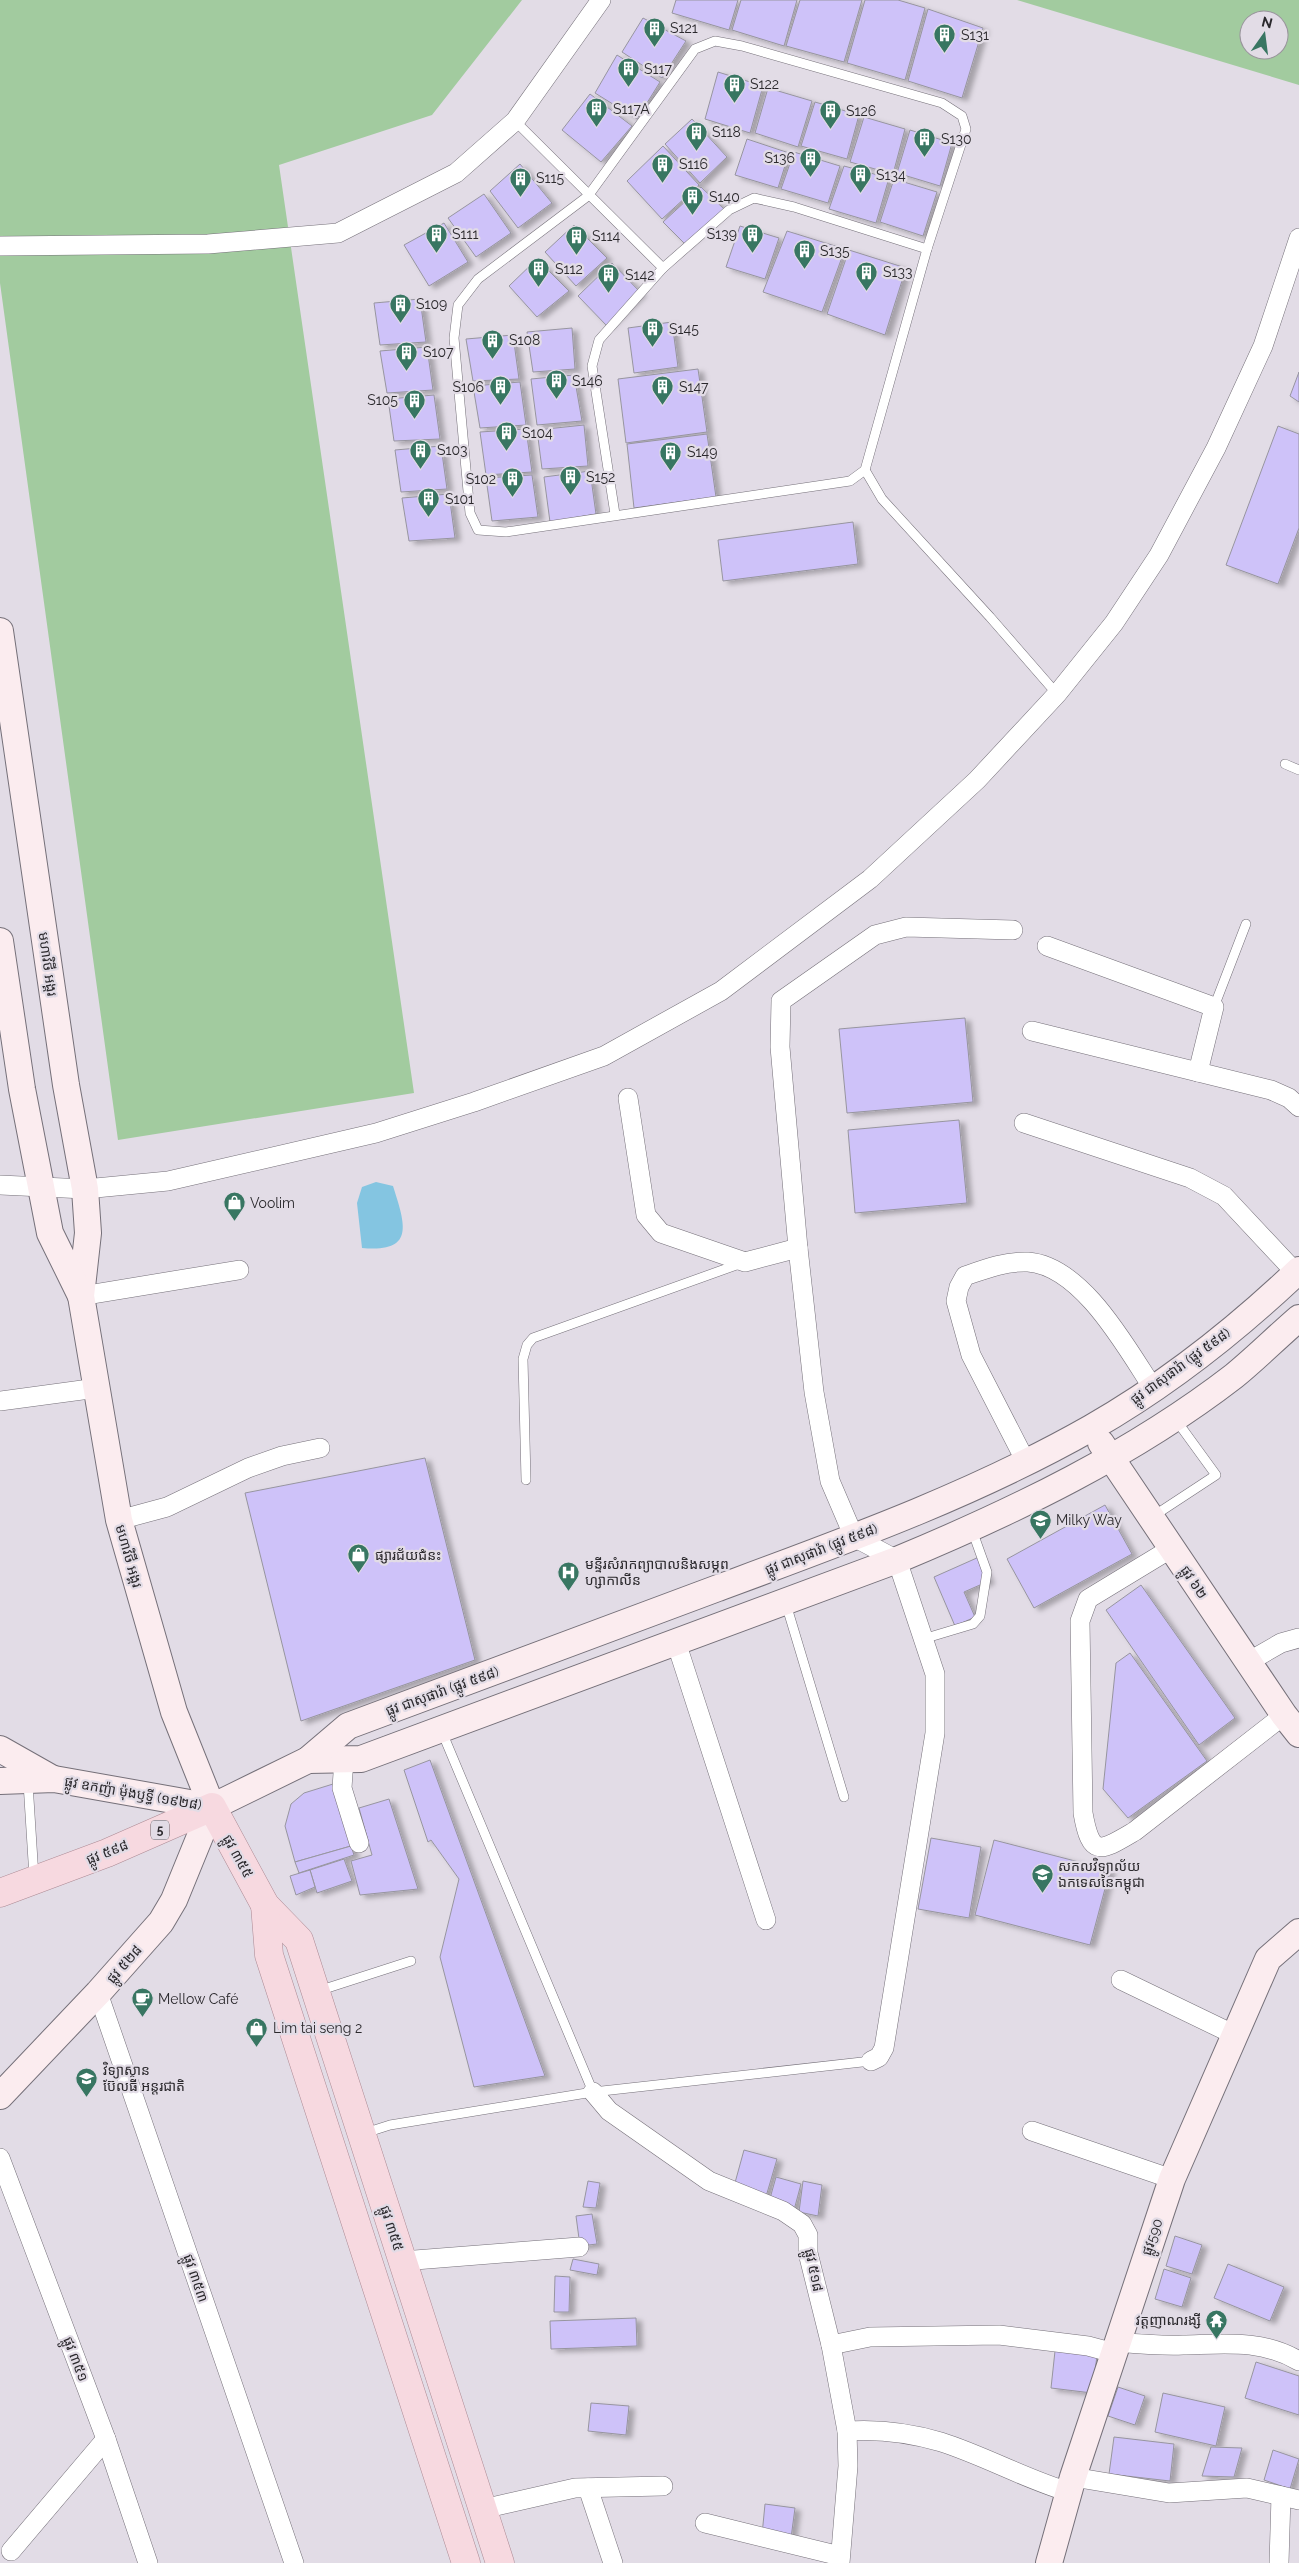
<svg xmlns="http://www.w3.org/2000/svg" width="1299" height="2563" viewBox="0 0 1299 2563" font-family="Raleway,'Noto Sans Khmer',sans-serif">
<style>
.green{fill:#a2cb9f;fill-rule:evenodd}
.water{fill:#84c5e1}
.building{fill:#cec2f9;stroke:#97959f;filter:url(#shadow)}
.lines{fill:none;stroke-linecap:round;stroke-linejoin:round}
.lane-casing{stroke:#757079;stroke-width:10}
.street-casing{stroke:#757079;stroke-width:20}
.secondary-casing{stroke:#757079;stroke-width:28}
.primary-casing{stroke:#ac8a94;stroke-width:29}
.lane{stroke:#fff;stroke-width:9}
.street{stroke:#fff;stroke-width:19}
.secondary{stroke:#fbecef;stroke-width:26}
.primary{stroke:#f7d9e0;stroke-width:28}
.labels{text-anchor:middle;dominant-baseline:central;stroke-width:4.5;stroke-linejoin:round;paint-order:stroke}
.shield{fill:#e2dce6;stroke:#625f64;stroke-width:1}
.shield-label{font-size:12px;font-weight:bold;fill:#2b292d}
.poi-label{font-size:14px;fill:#2b292d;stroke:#e2dce6;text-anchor:start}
.street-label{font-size:14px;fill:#2b292d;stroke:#e2dce6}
</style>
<defs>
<filter id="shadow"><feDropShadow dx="5.5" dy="3" stdDeviation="2.5" flood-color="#0004"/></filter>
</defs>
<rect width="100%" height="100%" fill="#e2dce6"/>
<g class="green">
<polygon points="0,0 522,0 432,115 279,165 414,1093 118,1140 0,283"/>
<path d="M1017,0H1299V85ZM1249,20H1279V50H1249Z"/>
</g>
<path class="water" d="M376,1182L393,1186C405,1224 416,1253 362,1248L357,1203L362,1187Z"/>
<g class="building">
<polygon points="676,0 738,0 729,30 672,13"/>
<polygon points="741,0 797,0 784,46 732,30"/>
<polygon points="800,0 862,0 844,62 786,46"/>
<polygon points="865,0 898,0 925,8 905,80 847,63"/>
<polygon points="928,9 983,28 962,98 908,81"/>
<polygon points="643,18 686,41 662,78 622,52"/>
<polygon points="617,55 660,82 637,119 595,93"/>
<polygon points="718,72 763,86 750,133 705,119"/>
<polygon points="768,88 812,101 798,147 755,133"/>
<polygon points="590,94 632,126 601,162 562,130"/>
<polygon points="815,102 859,115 847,159 801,146"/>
<polygon points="864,117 905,129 893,174 850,162"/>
<polygon points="692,119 727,157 700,183 665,144"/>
<polygon points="910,130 952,143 940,186 897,173"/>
<polygon points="747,139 789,153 778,188 735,175"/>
<polygon points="663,146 699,185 662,219 627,181"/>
<polygon points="794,152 840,166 828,203 781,189"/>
<polygon points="520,164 552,203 518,228 490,191"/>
<polygon points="844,166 889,178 876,223 829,209"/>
<polygon points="894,179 937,192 923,236 880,222"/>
<polygon points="701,187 724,209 685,244 663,222"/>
<polygon points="484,194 511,233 476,257 448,218"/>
<polygon points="444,223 468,262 429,286 404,245"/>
<polygon points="574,225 607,258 576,286 545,252"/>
<polygon points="740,226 779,238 765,279 726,267"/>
<polygon points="787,231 845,249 822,312 763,292"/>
<polygon points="849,250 906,268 885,335 827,314"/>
<polygon points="537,259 569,291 537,317 509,286"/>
<polygon points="612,263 641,293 607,326 578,296"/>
<polygon points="420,299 426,342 380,345 374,303"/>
<polygon points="672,322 678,367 634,373 628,328"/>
<polygon points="572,328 575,369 533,372 527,332"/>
<polygon points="513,335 519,379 473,381 466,339"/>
<polygon points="427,347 433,390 387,393 380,351"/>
<polygon points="698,369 707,432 626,443 618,379"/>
<polygon points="1299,372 1299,402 1290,396"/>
<polygon points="574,375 582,421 537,425 531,379"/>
<polygon points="520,382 526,425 480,428 473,386"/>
<polygon points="434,395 440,439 394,441 388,399"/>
<polygon points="584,425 588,466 542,469 537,430"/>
<polygon points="1278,426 1299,434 1299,528 1278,584 1226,565"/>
<polygon points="526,429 532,472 486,475 480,432"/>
<polygon points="707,434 716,497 634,508 627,444"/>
<polygon points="441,446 447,489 401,492 395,450"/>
<polygon points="590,471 596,514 550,522 544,477"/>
<polygon points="532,475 538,517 492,521 486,478"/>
<polygon points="449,494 455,538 409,541 402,498"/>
<polygon points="853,522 858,564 723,581 718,540"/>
<polygon points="965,1018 973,1102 847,1113 839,1029"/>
<polygon points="959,1120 967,1203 855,1213 848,1130"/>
<polygon points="425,1458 475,1660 301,1721 245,1493"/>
<polygon points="1105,1505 1132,1554 1034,1608 1007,1559"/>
<polygon points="979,1557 989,1581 964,1592 975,1617 955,1626 934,1577"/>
<polygon points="1141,1585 1235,1718 1199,1745 1106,1610"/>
<polygon points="1130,1653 1207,1761 1128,1818 1103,1789 1116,1663"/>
<polygon points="430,1760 545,2076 474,2087 440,1957 459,1879 431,1840 428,1842 404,1770"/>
<polygon points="333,1784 351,1846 295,1862 285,1826 291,1804 304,1793"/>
<polygon points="389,1799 418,1889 360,1895 351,1861 372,1855 359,1808"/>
<polygon points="931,1838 981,1847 969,1918 918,1909"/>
<polygon points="994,1840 1110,1870 1090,1945 975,1915"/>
<polygon points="351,1846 354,1855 299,1873 295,1862"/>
<polygon points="344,1859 352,1881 317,1893 310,1870"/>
<polygon points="310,1870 315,1887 296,1895 290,1876"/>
<polygon points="744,2150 777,2159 765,2200 733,2190"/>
<polygon points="776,2177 801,2184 794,2210 769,2202"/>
<polygon points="588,2181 600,2183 596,2208 583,2207"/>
<polygon points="803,2181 822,2185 818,2216 799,2212"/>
<polygon points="592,2214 597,2244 580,2246 576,2216"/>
<polygon points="1175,2236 1202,2245 1192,2274 1166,2266"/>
<polygon points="573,2259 599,2264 597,2275 570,2270"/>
<polygon points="1228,2264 1284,2287 1270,2321 1214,2298"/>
<polygon points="1164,2269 1191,2278 1182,2307 1155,2299"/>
<polygon points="555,2276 570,2277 569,2312 554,2312"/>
<polygon points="636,2318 637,2346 551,2349 550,2321"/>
<polygon points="1055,2351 1097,2356 1092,2393 1051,2388"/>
<polygon points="1256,2362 1299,2376 1299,2415 1245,2398"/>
<polygon points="1118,2387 1145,2396 1135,2425 1108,2416"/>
<polygon points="1163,2393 1225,2407 1216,2446 1155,2432"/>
<polygon points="591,2403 629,2406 626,2435 588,2431"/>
<polygon points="1114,2437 1174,2444 1170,2481 1109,2474"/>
<polygon points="1211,2447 1242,2448 1234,2477 1202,2476"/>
<polygon points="1273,2450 1299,2459 1290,2489 1264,2480"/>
<polygon points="765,2504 795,2508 791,2538 762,2535"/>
</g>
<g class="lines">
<defs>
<g id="lane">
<polygon points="715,41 742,46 942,103 962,116 966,129 927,249 865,470 850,481 506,532 478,530 470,513 454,338 458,305 478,279 588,196 695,49"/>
<polyline points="515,121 663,268"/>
<polyline points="865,470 882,499 990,617 1057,694"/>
<polyline points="615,514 592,366 599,340 663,268 729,210 754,198 794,207 927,249"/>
<polyline points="1285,764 1299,770"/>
<polyline points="1214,1007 1246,924"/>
<polyline points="526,1480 523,1359 527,1345 533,1338 742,1263"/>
<polyline points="1152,1517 1216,1475 1176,1420"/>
<polyline points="786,1604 844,1797"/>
<polyline points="923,1639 973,1624 980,1616 987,1572 972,1530"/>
<polyline points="442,1732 593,2092"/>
<polyline points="28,1783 34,1877"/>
<polyline points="318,1991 411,1961"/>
<polyline points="365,2133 390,2125 593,2092 871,2061"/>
</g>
<g id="street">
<polyline points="0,246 208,244 338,233 456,173 515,121 601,0"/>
<polyline points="1047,946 1214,1007 1198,1072"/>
<polyline points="1032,1031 1271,1090 1289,1098 1299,1107"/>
<polyline points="628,1098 646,1215 661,1233 745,1262 798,1248"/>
<polyline points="1024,1123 1190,1178 1224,1196 1296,1273"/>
<polyline points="0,1185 85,1189 168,1181 376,1133 474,1102 604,1056 721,991 870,879 977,780 1057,694 1114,623 1159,555 1216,448 1263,346 1299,238"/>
<polyline points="81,1296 239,1270"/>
<polyline points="0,1401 97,1388"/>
<path d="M1026,1462L971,1355L956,1301L959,1287L965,1276C985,1269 1006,1261 1028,1262C1082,1266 1126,1347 1153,1388"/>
<polyline points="119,1520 167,1507 248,1468 282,1456 320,1448"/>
<path d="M1172,1548L1088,1599L1080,1621L1083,1813C1091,1859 1101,1851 1135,1831L1284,1715"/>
<polyline points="676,1642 766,1920"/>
<polyline points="1248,1662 1281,1643 1299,1638"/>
<polyline points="344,1759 342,1788 359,1843"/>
<polyline points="1121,1980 1235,2035"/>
<polyline points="98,1993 294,2563"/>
<polyline points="871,2061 879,2057 884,2048 935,1733 935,1674 897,1560 854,1537 830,1481 814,1392 798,1248 780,1047 781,1001 875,935 906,927 1013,930"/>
<polyline points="593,2092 609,2111 709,2181 783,2211 802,2224 808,2235 808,2253 831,2345 847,2431 848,2466 840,2563"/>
<polyline points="1032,2131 1172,2179"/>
<polyline points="0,2158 106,2439 148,2563"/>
<polyline points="402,2261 579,2247"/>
<path d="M1117,2342C1139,2344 1161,2346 1183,2345C1225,2344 1261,2339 1299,2361"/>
<polyline points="831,2345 870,2337 999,2335 1088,2346 1114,2353"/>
<path d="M847,2431C878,2429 911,2433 941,2442C985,2456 1025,2479 1069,2492"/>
<polyline points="1073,2477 1169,2493 1247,2488 1299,2500"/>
<polyline points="588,2488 613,2563"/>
<polyline points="483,2509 575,2488 663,2486"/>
<polyline points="705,2523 840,2556"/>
<polyline points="11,2551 106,2439"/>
<polyline points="1279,2563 1281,2496"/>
</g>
<g id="secondary">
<polyline points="0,631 66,1085 85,1189 88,1233 81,1296 119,1520 174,1712 212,1807"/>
<polyline points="0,941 22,1089 50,1233 81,1296"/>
<polyline points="1101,1443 1284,1715 1299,1734"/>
<polyline points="0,1749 53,1779"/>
<path d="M308,1760L361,1759L897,1560C1015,1511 1133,1454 1234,1376C1256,1358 1277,1337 1299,1318"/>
<polyline points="0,1781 54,1779 212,1807"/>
<path d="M212,1807L308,1760L348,1726C472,1680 595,1634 718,1588C845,1541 973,1495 1091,1428C1166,1385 1236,1330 1299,1270"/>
<polyline points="0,2096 98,1993 161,1922 174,1900 212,1807"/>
<polyline points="1049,2563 1073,2477 1172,2179 1268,1959 1299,1932"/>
</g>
<g id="primary">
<polyline points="0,1893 107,1853 212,1807 265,1905 299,1940 500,2563"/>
<polyline points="265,1905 269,1955 466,2563"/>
</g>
</defs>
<use href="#lane" class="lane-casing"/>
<use href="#street" class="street-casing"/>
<use href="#secondary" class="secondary-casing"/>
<use href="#primary" class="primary-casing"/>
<use href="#lane" class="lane"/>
<use href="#street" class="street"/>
<use href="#secondary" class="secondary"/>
<use href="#primary" class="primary"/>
</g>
<defs>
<symbol id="building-pin" viewBox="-11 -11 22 30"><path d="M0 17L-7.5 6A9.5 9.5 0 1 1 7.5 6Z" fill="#387662" stroke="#e2dce6"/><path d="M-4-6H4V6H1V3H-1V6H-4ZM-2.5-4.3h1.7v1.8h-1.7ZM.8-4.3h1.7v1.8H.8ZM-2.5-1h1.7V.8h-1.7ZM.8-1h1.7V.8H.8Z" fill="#fff"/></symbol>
<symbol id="shop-pin" viewBox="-11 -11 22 30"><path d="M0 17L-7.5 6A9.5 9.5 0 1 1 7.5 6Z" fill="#387662" stroke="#e2dce6"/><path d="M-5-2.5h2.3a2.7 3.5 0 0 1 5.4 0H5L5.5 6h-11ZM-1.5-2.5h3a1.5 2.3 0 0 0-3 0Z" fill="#fff"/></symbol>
<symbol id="school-pin" viewBox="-11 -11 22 30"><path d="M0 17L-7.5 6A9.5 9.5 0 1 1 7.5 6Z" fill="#387662" stroke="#e2dce6"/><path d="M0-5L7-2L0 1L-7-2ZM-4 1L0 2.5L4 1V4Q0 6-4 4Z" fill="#fff"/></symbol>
<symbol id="hospital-pin" viewBox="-11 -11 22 30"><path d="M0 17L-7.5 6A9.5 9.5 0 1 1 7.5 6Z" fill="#387662" stroke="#e2dce6"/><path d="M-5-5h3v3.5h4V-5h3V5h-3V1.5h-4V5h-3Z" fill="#fff"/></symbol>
<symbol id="university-pin" viewBox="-11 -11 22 30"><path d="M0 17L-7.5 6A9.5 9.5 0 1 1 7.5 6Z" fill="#387662" stroke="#e2dce6"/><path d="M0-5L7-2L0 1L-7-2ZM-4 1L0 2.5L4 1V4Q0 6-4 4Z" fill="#fff"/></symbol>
<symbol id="cafe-pin" viewBox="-11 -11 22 30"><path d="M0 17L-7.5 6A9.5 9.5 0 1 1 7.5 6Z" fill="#387662" stroke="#e2dce6"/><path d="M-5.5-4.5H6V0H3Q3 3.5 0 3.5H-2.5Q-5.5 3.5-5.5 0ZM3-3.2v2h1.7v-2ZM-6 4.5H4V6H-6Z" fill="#fff"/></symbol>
<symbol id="temple-pin" viewBox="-11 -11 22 30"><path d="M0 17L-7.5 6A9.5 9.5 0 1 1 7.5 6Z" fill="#387662" stroke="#e2dce6"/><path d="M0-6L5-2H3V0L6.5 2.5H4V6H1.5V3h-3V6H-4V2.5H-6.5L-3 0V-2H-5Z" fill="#fff"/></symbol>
</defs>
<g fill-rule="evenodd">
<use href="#building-pin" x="642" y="16" width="25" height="34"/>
<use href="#building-pin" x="932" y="22" width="25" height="34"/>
<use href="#building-pin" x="616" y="56" width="25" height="34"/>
<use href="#building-pin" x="722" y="72" width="25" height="34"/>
<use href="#building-pin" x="584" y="96" width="25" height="34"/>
<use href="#building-pin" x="818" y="98" width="25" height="34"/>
<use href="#building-pin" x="684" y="120" width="25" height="34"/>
<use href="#building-pin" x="912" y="126" width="25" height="34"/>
<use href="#building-pin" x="798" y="146" width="25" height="34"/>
<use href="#building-pin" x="650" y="152" width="25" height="34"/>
<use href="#building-pin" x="848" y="162" width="25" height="34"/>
<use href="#building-pin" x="508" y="166" width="25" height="34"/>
<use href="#building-pin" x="680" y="184" width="25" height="34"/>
<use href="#building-pin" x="424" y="222" width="25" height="34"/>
<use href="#building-pin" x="740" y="222" width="25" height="34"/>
<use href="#building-pin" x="564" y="224" width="25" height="34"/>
<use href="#building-pin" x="792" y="238" width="25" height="34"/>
<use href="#building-pin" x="526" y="256" width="25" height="34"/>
<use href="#building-pin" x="854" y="260" width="25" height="34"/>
<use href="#building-pin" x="596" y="262" width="25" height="34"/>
<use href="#building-pin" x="388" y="292" width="25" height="34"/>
<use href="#building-pin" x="640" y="316" width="25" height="34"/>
<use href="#building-pin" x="480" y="328" width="25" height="34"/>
<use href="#building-pin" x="394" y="340" width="25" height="34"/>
<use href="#building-pin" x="544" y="368" width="25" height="34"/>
<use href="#building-pin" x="488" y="374" width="25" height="34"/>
<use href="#building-pin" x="650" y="374" width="25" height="34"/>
<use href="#building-pin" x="402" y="388" width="25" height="34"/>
<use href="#building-pin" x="494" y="420" width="25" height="34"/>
<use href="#building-pin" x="408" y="438" width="25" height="34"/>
<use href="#building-pin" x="658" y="440" width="25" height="34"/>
<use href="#building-pin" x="558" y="464" width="25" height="34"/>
<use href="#building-pin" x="500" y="466" width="25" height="34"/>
<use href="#building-pin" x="416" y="486" width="25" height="34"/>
<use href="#shop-pin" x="222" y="1190" width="25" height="34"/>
<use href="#school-pin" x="1028" y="1508" width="25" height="34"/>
<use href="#shop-pin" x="346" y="1542" width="25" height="34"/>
<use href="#hospital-pin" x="556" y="1560" width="25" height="34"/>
<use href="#university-pin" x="1030" y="1862" width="25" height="34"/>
<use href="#cafe-pin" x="130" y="1986" width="25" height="34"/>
<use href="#shop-pin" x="244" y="2016" width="25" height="34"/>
<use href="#school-pin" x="74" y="2066" width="25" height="34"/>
<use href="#temple-pin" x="1204" y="2308" width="25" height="34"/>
</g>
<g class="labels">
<rect class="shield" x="151" y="1820.5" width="18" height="19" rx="4"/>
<g class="shield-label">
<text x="160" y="1830">5</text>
</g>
<g class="poi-label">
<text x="670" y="28">S121</text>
<text x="961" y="35">S131</text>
<text x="644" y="69">S117</text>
<text x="750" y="84">S122</text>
<text x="613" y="109">S117A</text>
<text x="846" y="111">S126</text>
<text x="712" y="132">S118</text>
<text x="941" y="139">S130</text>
<text x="795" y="158" text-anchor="end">S136</text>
<text x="679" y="164">S116</text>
<text x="876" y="175">S134</text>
<text x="536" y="178">S115</text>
<text x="709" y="197">S140</text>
<text x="452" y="234">S111</text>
<text x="737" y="234" text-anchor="end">S139</text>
<text x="592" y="236">S114</text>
<text x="820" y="251">S135</text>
<text x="555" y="269">S112</text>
<text x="883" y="272">S133</text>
<text x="625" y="275">S142</text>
<text x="416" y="304">S109</text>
<text x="669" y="329">S145</text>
<text x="509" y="340">S108</text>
<text x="423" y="352">S107</text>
<text x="572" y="381">S146</text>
<text x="484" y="387" text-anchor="end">S106</text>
<text x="679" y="387">S147</text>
<text x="398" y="400" text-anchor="end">S105</text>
<text x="522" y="433">S104</text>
<text x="437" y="450">S103</text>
<text x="687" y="452">S149</text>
<text x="586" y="477">S152</text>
<text x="496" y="479" text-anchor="end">S102</text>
<text x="445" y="499">S101</text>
<text x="250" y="1203">Voolim</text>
<text x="1056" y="1520">Milky Way</text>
<text x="375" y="1555">ផ្សារជ័យជំនះ</text>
<text x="585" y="1564">មន្ទីរសំរាកព្យាបាលនិងសម្ភព<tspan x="585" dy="16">ហ្សាកាលីន</tspan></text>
<text x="1058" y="1866">សកលវិទ្យាល័យ<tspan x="1058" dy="16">ឯកទេសនៃកម្ពុជា</tspan></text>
<text x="158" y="1999">Mellow Café</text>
<text x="273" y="2028">Lim tai seng 2</text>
<text x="103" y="2070">វិទ្យាស្ថាន<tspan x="103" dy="16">ប៊ែលធី អន្ដរជាតិ</tspan></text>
<text x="1201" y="2320" text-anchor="end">វត្តញាណរង្សី</text>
</g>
<g class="street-label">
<text transform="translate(48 964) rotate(82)">មហាវិថី អង្គរ</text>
<text transform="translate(1180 1366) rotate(-36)">ផ្លូវ ជាសុផារ៉ា (ផ្លូវ ៥៩៨)</text>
<text transform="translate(821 1549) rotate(-21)">ផ្លូវ ជាសុផារ៉ា (ផ្លូវ ៥៩៨)</text>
<text transform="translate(129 1556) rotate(74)">មហាវិថី អង្គរ</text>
<text transform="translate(1194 1582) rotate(56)">ផ្លូវ ៦២</text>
<text transform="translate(442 1691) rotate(-20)">ផ្លូវ ជាសុផារ៉ា (ផ្លូវ ៥៩៨)</text>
<text transform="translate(133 1793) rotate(10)">ផ្លូវ ឧកញ៉ា ម៉ុងឫទ្ធី (១៩២៨)</text>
<text transform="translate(107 1852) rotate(-22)">ផ្លូវ ៥៩៨</text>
<text transform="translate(238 1856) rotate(61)">ផ្លូវ ៣៥៥</text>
<text transform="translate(124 1964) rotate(-49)">ផ្លូវ ៥២៨</text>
<text transform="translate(392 2228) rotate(72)">ផ្លូវ ៣៥៥</text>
<text transform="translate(1152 2237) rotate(-71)">ផ្លូវ590</text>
<text transform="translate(814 2270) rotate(78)">ផ្លូវ ៥១៨</text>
<text transform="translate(196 2278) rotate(71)">ផ្លូវ ៣៥៣</text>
<text transform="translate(76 2359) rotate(69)">ផ្លូវ ៣៥១</text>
</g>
</g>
<g transform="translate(1264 35) rotate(14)"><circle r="24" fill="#e2dce6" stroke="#99949c"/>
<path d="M0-4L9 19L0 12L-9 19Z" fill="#387662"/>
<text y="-8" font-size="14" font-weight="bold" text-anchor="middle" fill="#2b292d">N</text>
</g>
</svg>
